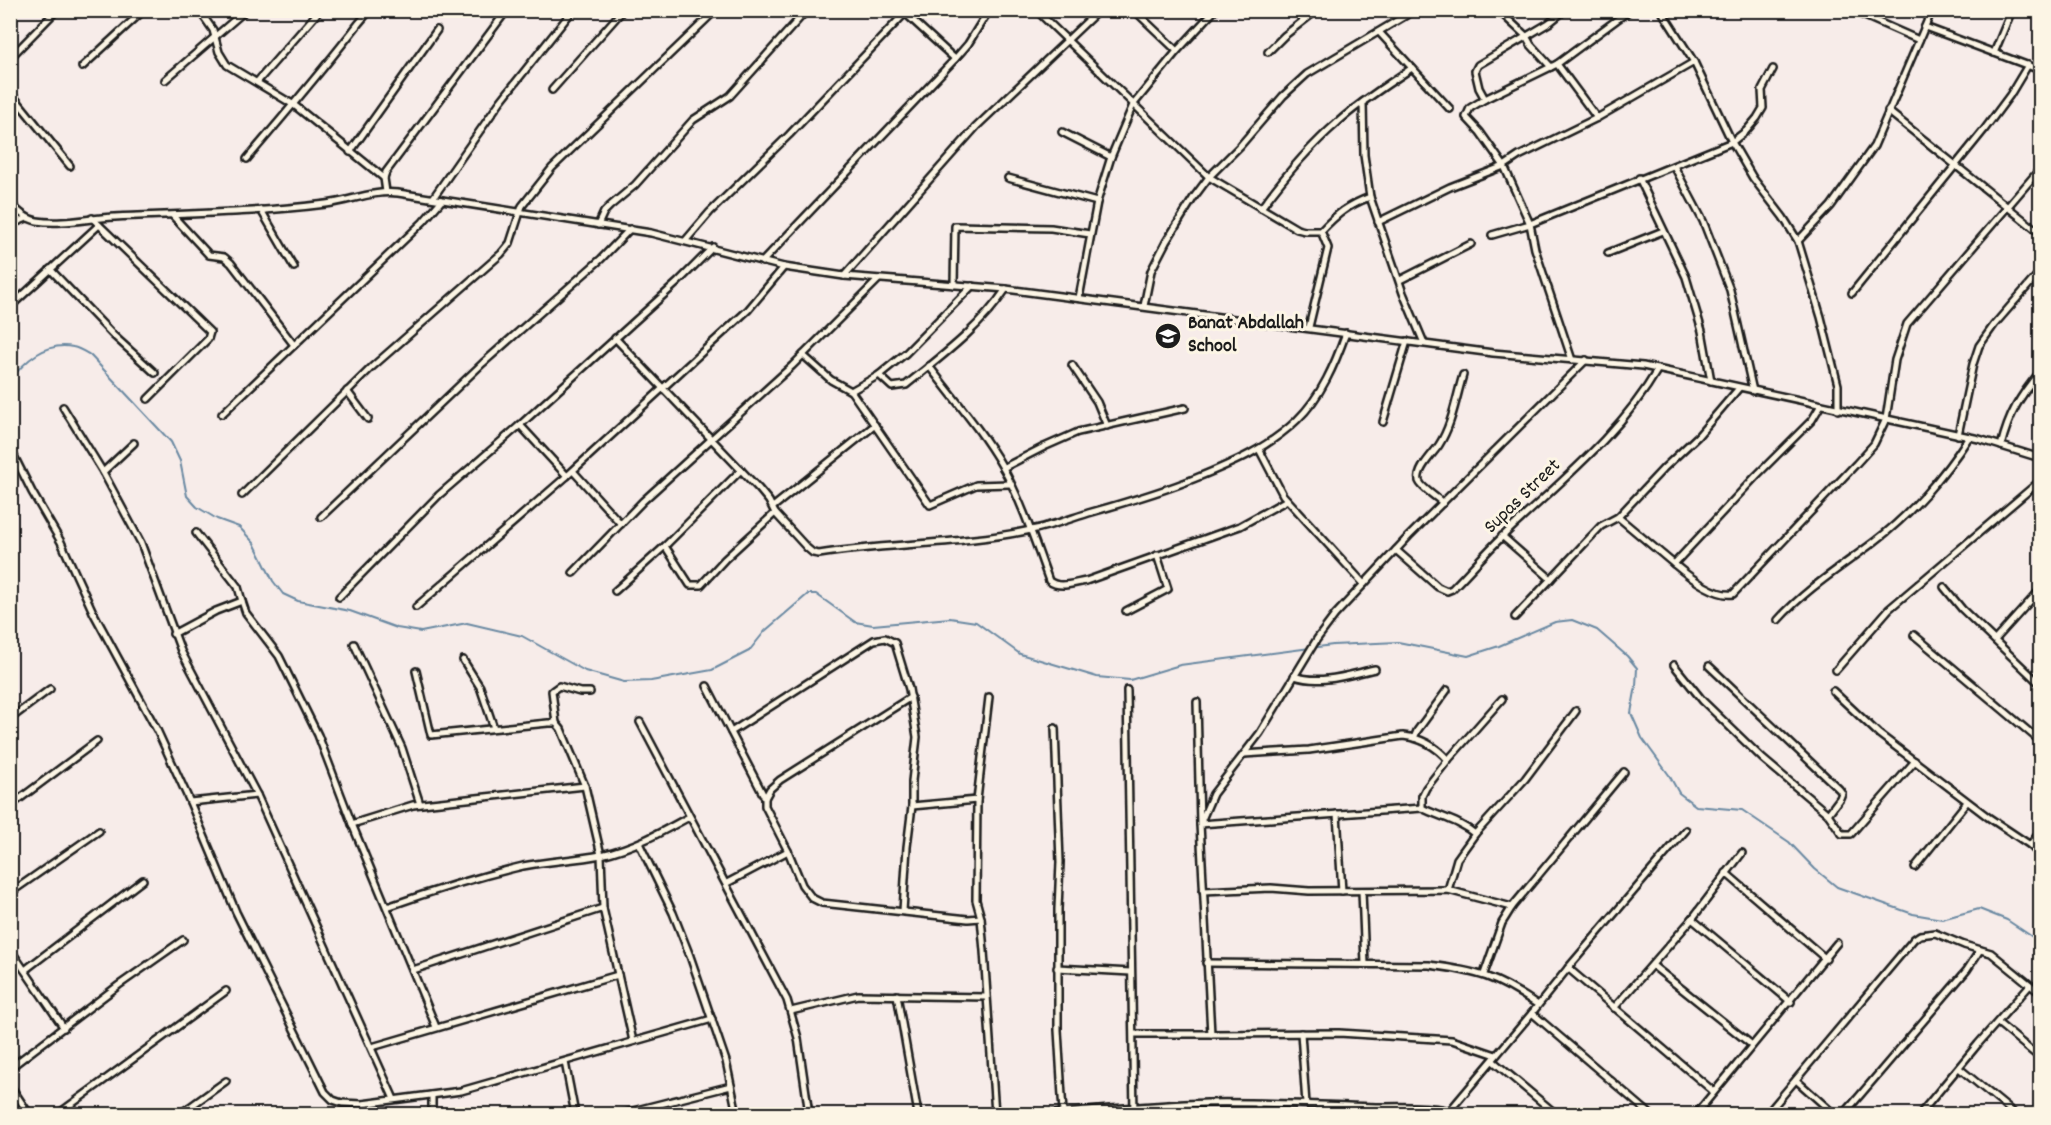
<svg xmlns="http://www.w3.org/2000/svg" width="2051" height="1125" viewBox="0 0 2051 1125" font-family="Dekko,sans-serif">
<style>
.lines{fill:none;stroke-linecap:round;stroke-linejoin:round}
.stream{stroke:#6a89a2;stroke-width:2}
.street-casing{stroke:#1c1c1c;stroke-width:10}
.street{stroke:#fcf5e5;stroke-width:5}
.labels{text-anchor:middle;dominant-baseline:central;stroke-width:6;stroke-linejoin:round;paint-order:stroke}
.poi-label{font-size:20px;font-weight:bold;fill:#1c1c1c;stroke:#fcf5e5;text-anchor:start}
.street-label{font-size:20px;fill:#1c1c1c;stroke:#fcf5e5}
</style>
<rect width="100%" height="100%" fill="#f7ece9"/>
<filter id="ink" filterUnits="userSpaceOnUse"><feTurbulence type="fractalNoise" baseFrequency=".0167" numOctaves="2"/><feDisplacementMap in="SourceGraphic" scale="12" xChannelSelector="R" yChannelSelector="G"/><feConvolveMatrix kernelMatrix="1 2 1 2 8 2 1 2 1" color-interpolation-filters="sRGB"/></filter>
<g filter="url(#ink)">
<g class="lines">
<path class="stream" d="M10,381C24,361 47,341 73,347C79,348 85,352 90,355L171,442L180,461L187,496L197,507L217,519L239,527L254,543L273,581L283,594L298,601L350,611L397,628L421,632L467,623L522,636L585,671L624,682L651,681L712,670L749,651L765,631L808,594H816L855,622L873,625L950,618L976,622L1020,654L1097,677L1130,680L1180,665L1333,645L1398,642L1468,656L1499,646L1555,622L1572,620L1597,630L1627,656L1637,668L1636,686L1631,713L1642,738L1669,775L1679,793L1696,806L1742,810L1789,842L1815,869L1837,887L1913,914L1942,919L1979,909L2007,920L2040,942"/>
<defs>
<g id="street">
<polyline points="199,10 213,30 219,52 227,65 294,105 384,178"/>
<path d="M1036,10L1209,177L1297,229L1305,231H1321C1337,214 1348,205 1370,197"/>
<polyline points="1134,10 1177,51"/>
<polyline points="1498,10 1526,36 1531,45 1551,67"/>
<polyline points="1661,10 1694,62 1732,142 1753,178 1783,217 1798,241 1821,317 1838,385 1838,410"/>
<polyline points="1851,10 1919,40"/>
<polyline points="905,13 955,59"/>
<polyline points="1925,27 2040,70"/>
<polyline points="1379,32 1450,109"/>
<polyline points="1268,52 1284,36 1317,10"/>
<polyline points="1994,53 2012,10"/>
<polyline points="10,58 57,10"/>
<polyline points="1557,64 1597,118"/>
<polyline points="82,67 144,10"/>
<polyline points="165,80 246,10"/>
<polyline points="257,82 320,10"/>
<polyline points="552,90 623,10"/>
<polyline points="10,92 70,166"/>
<polyline points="1485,99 1479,88 1475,71 1478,65 1549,23 1565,10"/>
<polyline points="1363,102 1364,155 1370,197 1403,293 1424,343"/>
<polyline points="1888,111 2040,233"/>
<polyline points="1062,132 1111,157"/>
<polyline points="350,152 437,30"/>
<path d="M247,159C285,114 323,70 359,23L370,10"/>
<polyline points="1674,166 1703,221 1730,290 1753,391"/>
<polyline points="1008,178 1097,202"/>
<polyline points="1639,178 1686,277 1702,331 1711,381"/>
<polyline points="386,192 384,178 386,172 507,10"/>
<polyline points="433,198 500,102 573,10"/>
<path d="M10,203C18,211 26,219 37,221C62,225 90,218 115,217C185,214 256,213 326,204C350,201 374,190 398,193L651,233L784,267L844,276L1006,289L1493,353L1643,366L1979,439L2040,458"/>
<path d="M1261,208C1284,177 1309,147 1338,122C1361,101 1387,85 1412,68"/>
<polyline points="261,210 294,267"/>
<polyline points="173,216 209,255 224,257 231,263 294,345"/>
<polyline points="92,218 210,332 208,339 148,399"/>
<polyline points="1378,222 1450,187 1504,166 1519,156 1597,118 1694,62"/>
<polyline points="10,225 27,218"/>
<polyline points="598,225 604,212 610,206 635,185 693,120 730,96 807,10"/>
<polyline points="1492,235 1530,224 1732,142 1746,131 1757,118 1763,108 1762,90 1773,69"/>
<polyline points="686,240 710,212 789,135 908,10"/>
<polyline points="1798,241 1831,206 1874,146 1932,10"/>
<polyline points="1608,253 1663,231"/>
<polyline points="762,262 955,59 968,44 989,10"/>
<polyline points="50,269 113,335 155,373"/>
<polyline points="844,276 976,127 1099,10"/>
<polyline points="1400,280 1471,244"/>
<polyline points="954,285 955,226 1051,228 1090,234"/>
<polyline points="1852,293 1984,130 2010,95 2028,65"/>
<polyline points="1079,298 1097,202 1111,157 1133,105 1177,51 1215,10"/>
<polyline points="1144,306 1151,271 1166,242 1194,197 1209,177 1240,146 1283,96 1307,74 1415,10"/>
<polyline points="10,307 99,225"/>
<polyline points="1309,327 1328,248 1321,231"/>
<polyline points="615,338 759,489 769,501 775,513 725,559 701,585 690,585 665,546"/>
<polyline points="803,355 831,380 851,391 879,375 906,353 972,286"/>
<polyline points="1572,360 1535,249 1530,224 1504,166 1480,132 1466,117 1470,108 1485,99 1557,64 1630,10"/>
<polyline points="1072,365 1097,402 1107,426"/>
<path d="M929,366C954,399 982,431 1002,466C1022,502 1035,542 1049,581C1060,589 1073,583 1086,581L1240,526L1287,500"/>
<path d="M879,375L892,387L906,385C942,356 980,328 1006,289"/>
<polyline points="347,391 368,419"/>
<polyline points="851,391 930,505 976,485 1010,484"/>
<polyline points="63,407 103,472 141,543 181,651 257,795 394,1099"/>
<polyline points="222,414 423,222 442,200"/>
<polyline points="1383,422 1407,341"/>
<polyline points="520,425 567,476"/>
<polyline points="1958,435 1973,364 1979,346 1994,325 2040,272"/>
<path d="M2001,446C2009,414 2020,396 2040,372"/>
<polyline points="10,448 32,492 61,542 93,612 157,730 190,802 236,912 325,1092 333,1100 342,1103 362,1104 461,1091 712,1019"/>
<polyline points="1259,449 1283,495 1364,584"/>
<polyline points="1003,468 1044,447 1078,432 1185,408"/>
<polyline points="573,471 621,524"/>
<polyline points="103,472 134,443"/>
<polyline points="242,495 372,367 501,254 510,243 522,206 552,168 716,10"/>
<path d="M1443,503C1437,497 1422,489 1419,481C1416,470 1433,454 1439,445C1452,425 1456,398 1463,375"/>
<polyline points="773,507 875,425"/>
<path d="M775,513L807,548L813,553L819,554C889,543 961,545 1031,530C1051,526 1072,518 1092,512C1127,502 1162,492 1196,478C1233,463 1268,448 1297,420C1321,397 1335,364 1346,333"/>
<polyline points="321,517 483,363 601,259 630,229"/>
<polyline points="1618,517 1674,564 1756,476 1812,420 1821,405"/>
<polyline points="196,533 238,587 242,601"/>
<polyline points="1502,536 1551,579"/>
<path d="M1396,550L1438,587L1447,591L1452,589C1469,572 1485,553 1503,536C1557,484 1620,435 1658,369"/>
<path d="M1674,564C1687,575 1715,597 1733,594L1856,464L1874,444L1886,419L1895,360L1907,324L2040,169"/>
<polyline points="573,573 643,501 792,366 879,279"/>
<polyline points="1944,587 1962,609 2040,684"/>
<polyline points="615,591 665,546 741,470"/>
<polyline points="339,597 439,495 520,425 678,282 713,247"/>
<polyline points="416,607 567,476 748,310 784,267"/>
<polyline points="1126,611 1168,589 1157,555"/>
<polyline points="1515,617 1601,526 1618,517 1664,468 1698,436 1739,388"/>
<path d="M1778,620C1806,589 1841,567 1874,542C1910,515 1944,476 1969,437"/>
<polyline points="173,634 216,611 242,601 246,613 279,656 318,735 352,824 436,1027"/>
<polyline points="1914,635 2040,741"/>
<polyline points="1995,640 2040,590"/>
<polyline points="354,644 402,748 420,804"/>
<polyline points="463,660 480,687 494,728"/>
<polyline points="1674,665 1703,701 1763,759 1828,814 1840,798 1842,793 1839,789 1709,666"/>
<polyline points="1836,670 1889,609 2040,481"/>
<polyline points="416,671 431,735 548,723 556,723 561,729 585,786 601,855 603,908 633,1041"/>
<path d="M1294,676C1321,685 1348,675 1375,669"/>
<polyline points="707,686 765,798"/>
<polyline points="1127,690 1134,1114"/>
<polyline points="1833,691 1879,734 1988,817 2030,845 2040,855"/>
<polyline points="911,697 780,780 770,789 765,798 765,806 788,851 802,885 812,898 822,903 968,919 981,918"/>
<polyline points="989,697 977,800 976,900 981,918 984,951 995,1114"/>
<polyline points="10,719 50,689"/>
<polyline points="640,722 787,1000 798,1038 809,1114"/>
<polyline points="556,723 552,691 559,686 580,692 590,692"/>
<polyline points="1055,728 1060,862 1058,909 1058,1030 1063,1113"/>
<polyline points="731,732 874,640 885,638 895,643 909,689 917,737 912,781 912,806 907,847 903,911"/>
<polyline points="1414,738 1417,731 1447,690"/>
<path d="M1244,754L1309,750L1403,736C1421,738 1436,746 1448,760"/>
<polyline points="190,802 257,795"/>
<polyline points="10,806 97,741"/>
<polyline points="912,806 977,800"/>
<polyline points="1422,808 1200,824 1213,794 1260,733 1317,639 1335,615 1409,536 1586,360"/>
<polyline points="1337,814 1342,891"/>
<polyline points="1828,814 1842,834 1851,834 1915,761"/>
<polyline points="352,824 413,805 585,786"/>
<path d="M1475,834C1460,821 1440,817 1422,808V796L1426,788L1448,760L1502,699"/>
<polyline points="639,843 673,913 690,956 726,1061 737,1114"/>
<polyline points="2030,845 2040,832"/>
<polyline points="1915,867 1967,802"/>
<polyline points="1726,873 1826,959"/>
<polyline points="727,883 788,851"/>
<polyline points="1448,890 1457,859 1475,834 1525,779 1576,711"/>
<polyline points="1203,891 1271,888 1309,891 1448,890 1512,907"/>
<polyline points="1362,891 1365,964"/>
<polyline points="10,893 99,831"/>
<path d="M387,907C432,891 477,877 523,866C549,861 575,860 601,855C633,848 660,833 689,817"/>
<polyline points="1692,919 1791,1002"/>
<polyline points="10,949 64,1028"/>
<path d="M1206,963L1429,965C1477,971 1498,977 1538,1005"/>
<polyline points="1652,965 1752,1045"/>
<polyline points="1057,968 1131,972"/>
<polyline points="1568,968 1713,1091"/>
<polyline points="25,970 143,880"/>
<polyline points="413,970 603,908"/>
<polyline points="1484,974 1502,923 1512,907 1624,772"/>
<polyline points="897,995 918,1114"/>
<polyline points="1614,1008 1692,919 1742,853"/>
<polyline points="791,1011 858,995 986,997"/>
<polyline points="1998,1023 2040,1058"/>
<polyline points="1301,1033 1306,1104"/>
<polyline points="1134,1034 1211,1034 1200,824 1197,702"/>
<polyline points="1211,1034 1339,1033 1452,1040 1496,1055"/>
<polyline points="372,1047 618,975"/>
<polyline points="1493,1061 1556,1114"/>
<polyline points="565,1062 575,1114"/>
<polyline points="10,1068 119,985 183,940"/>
<polyline points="1959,1068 2015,1114"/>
<polyline points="1796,1080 1834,1114"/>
<polyline points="10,1085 29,1114"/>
<polyline points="432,1095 432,1114"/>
<polyline points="1258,1104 1258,1114"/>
<polyline points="58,1114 226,991"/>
<polyline points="180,1114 226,1081"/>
<polyline points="621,1114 731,1086"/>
<path d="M1048,1114C1101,1110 1154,1105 1207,1103C1263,1102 1320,1105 1376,1107C1394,1107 1445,1105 1457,1114"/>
<polyline points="1447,1114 1532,1013"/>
<polyline points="1650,1114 1532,1013 1568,968 1686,830"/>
<polyline points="1696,1114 1837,943"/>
<polyline points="1767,1114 1914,939 1920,935 1935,933 1964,945 1991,953 2040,993"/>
<polyline points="1844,1114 1967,970 1980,950"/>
<polyline points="1920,1114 1978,1044 2030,985"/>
</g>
</defs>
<use href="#street" class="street-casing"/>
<use href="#street" class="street"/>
</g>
</g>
<defs>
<symbol id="school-disc" viewBox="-11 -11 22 22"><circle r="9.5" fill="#1c1c1c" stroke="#fcf5e5"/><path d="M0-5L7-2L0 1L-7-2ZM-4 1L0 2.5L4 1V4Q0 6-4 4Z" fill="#fff"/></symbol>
</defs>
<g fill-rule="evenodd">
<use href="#school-disc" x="1153" y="321" width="30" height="30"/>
</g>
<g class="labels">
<g class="poi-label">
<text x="1188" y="324">Banat Abdallah<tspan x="1188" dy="23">School</tspan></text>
</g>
<g class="street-label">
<text transform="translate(1523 497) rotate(-44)">Supas Street</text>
</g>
</g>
<rect width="2051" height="1125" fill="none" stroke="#fcf5e5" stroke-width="36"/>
<rect x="18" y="18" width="2015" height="1089" fill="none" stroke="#1c1c1c" stroke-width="2" filter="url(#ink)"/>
</svg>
